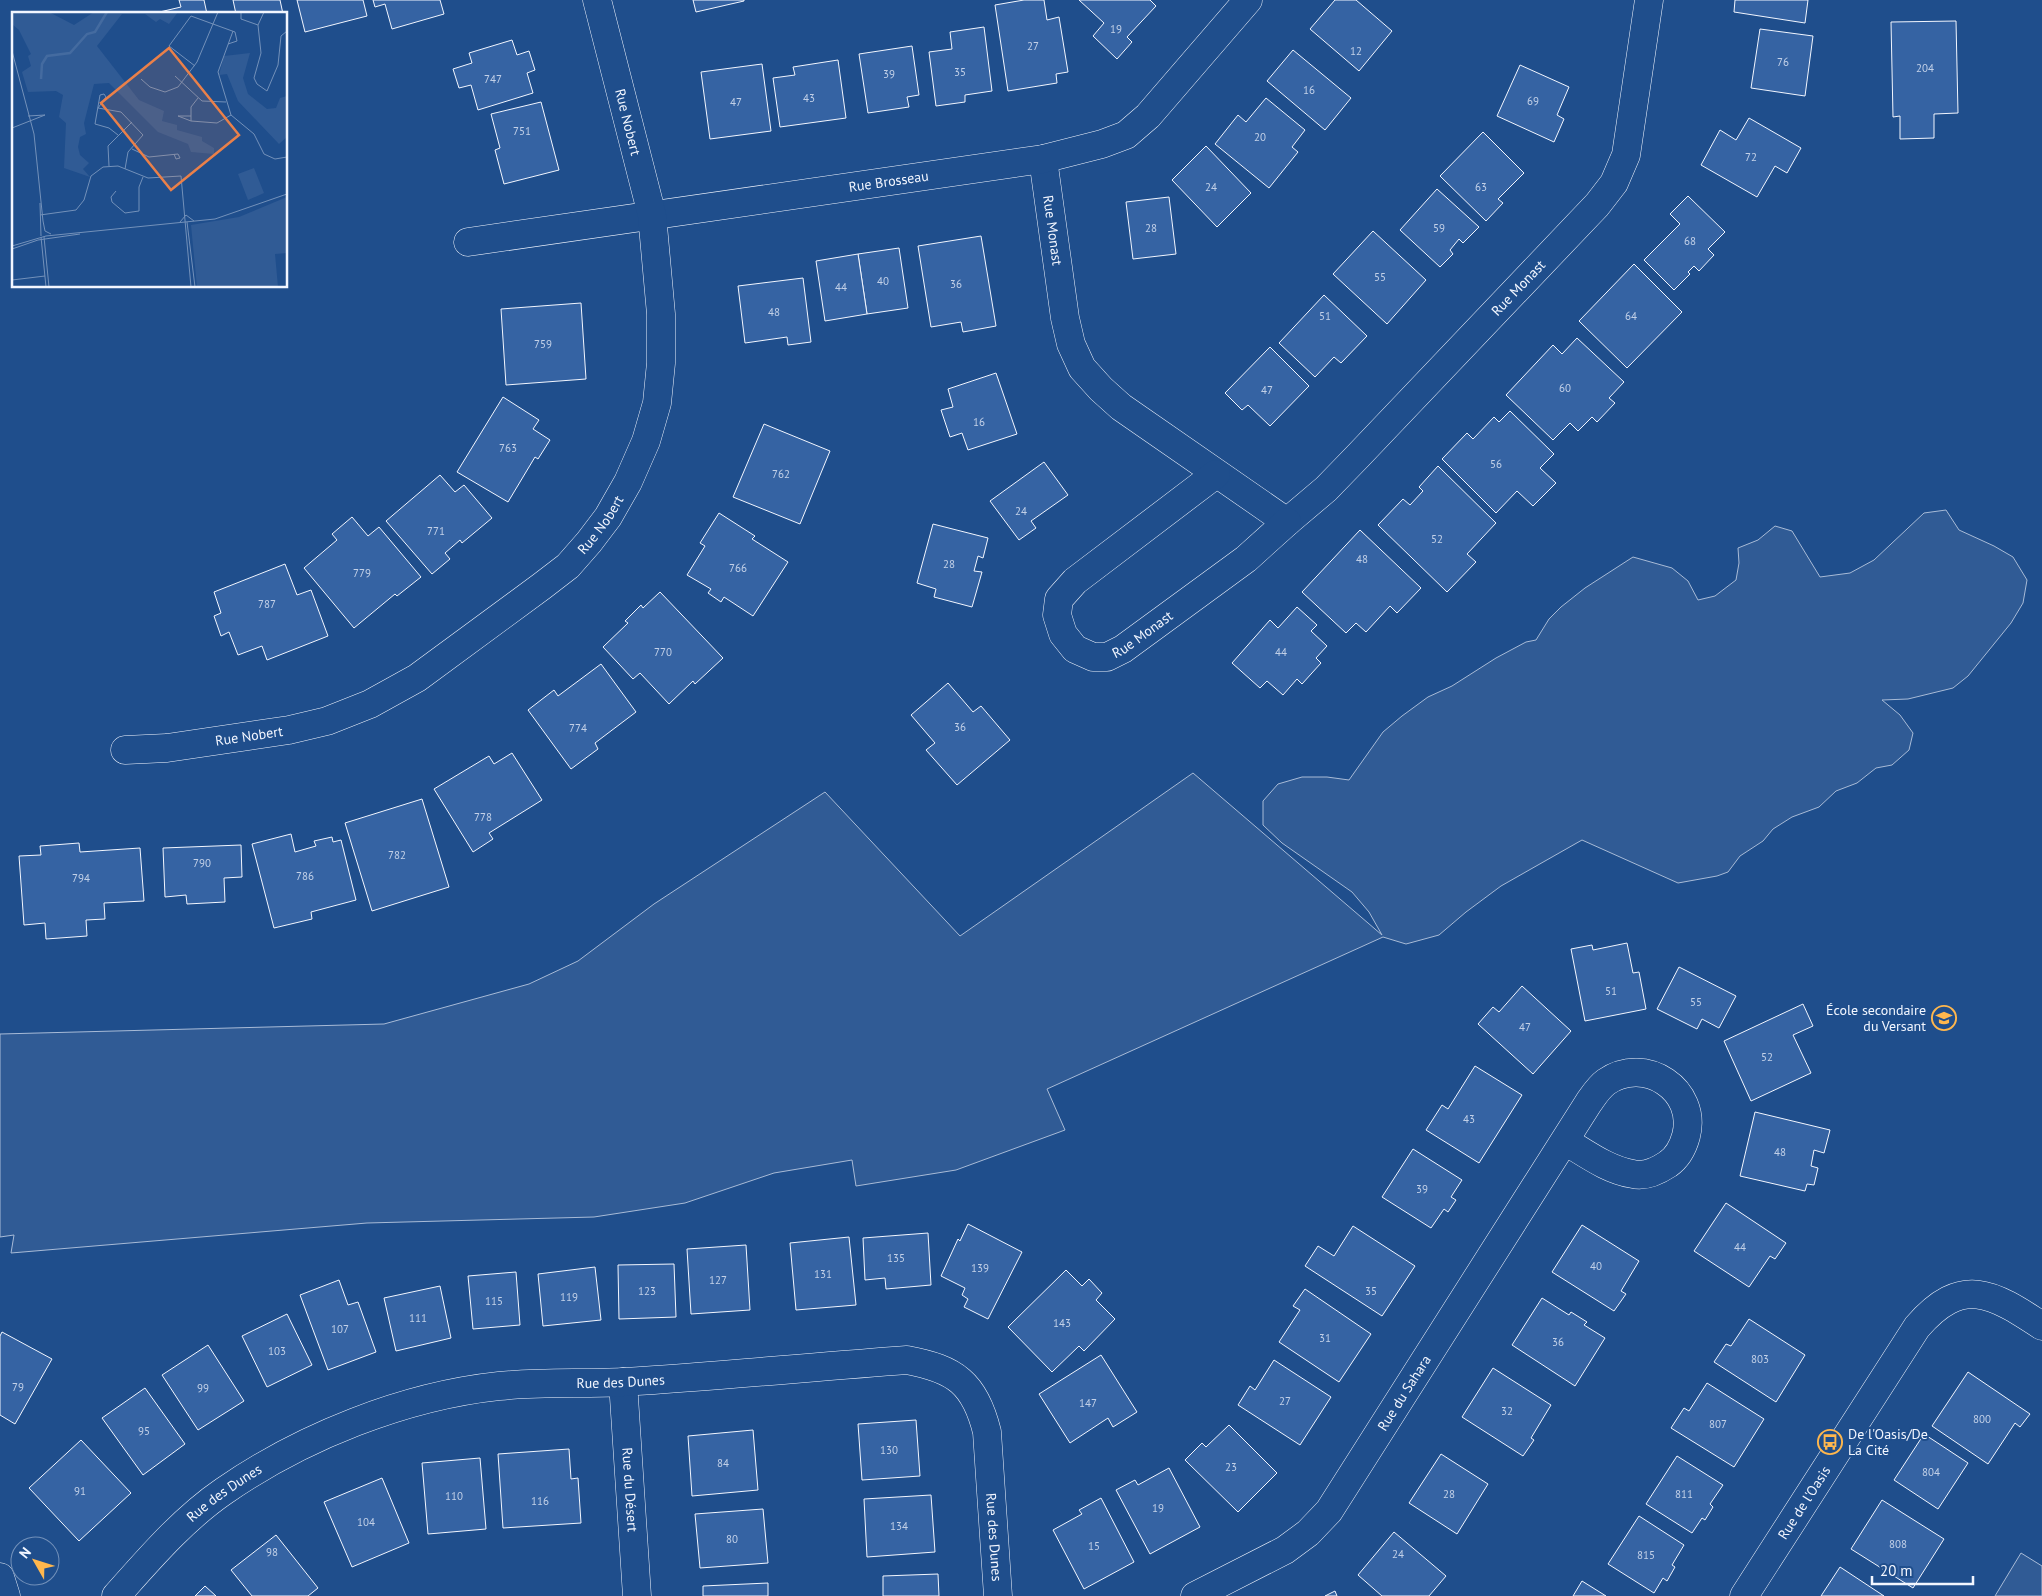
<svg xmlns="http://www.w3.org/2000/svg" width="2042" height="1596" viewBox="0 0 2042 1596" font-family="'PT Sans',sans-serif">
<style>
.built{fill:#305b95;stroke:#a8bbd7}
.building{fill:#3563a3;stroke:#f2f6ff}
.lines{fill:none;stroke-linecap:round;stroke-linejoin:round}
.minor-casing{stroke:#f2f6ff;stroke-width:29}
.minor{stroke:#1f4e8c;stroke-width:28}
.labels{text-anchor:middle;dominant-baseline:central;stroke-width:4;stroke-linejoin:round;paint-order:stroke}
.number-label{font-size:11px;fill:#c3d1e8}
.street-label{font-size:14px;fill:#f2f6ff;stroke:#1f4e8c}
.poi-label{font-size:14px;fill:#f2f6ff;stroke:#1f4e8c;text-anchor:end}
.inset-river{fill:none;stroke:#446ba0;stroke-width:2.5}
.inset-road{fill:none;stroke:#7391ba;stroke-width:1}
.view{fill:#ea8049;fill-opacity:0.15;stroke:#ea8049;stroke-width:2.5}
.inset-edge{fill:none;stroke:#f2f6ff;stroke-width:2.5}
</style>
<rect width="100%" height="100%" fill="#1f4e8c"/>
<g class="built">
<polygon points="1946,510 1959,530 1994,546 2013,557 2027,580 2023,603 2011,623 1968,676 1953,688 1908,699 1882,700 1900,715 1913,733 1909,750 1892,765 1876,768 1857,783 1836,791 1819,807 1792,817 1773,829 1763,841 1740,856 1728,872 1717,876 1678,883 1582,840 1501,886 1466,912 1439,935 1406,944 1383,937 1047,1089 1065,1130 956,1170 856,1186 852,1160 774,1173 685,1203 594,1217 367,1223 11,1253 14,1235 0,1237 0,1034 384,1024 529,984 578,961 654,904 825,792 960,936 1193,773 1382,935 1369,912 1352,892 1282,843 1263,825 1263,801 1278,784 1302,777 1327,777 1349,780 1383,732 1402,716 1428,697 1452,686 1496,658 1526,642 1536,640 1549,619 1561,607 1585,588 1633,557 1672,568 1688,581 1698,600 1715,596 1736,580 1739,563 1738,548 1758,540 1775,526 1792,531 1820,577 1850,573 1874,560 1924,513"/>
<polygon points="2021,1553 2042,1566 2042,1596 1995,1596"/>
</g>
<g class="building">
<polygon points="179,0 204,0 207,14 151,14 181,7"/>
<polygon points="233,0 280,0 283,14 236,14"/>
<polygon points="297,0 363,0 367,16 305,32"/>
<polygon points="373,0 440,0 444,14 392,29 385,4 375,7"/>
<polygon points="693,0 744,0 744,1 696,12"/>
<polygon points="1024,0 1044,0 1047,20 1059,17 1068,72 1056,74 1057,83 1008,91 995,5"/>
<polygon points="1079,0 1150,0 1156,6 1127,37 1132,42 1117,59 1093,36 1104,23"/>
<polygon points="1335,0 1356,0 1392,31 1359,71 1310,29"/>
<polygon points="1735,0 1808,0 1805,23 1734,12"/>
<polygon points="1956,21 1958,113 1934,114 1934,138 1900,139 1900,116 1893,117 1891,22"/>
<polygon points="984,27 992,91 965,95 965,102 936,106 929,52 952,49 950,32"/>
<polygon points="1760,29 1813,36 1805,96 1751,88"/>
<polygon points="512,40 517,55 529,51 535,70 527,73 533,93 478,110 471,85 459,88 453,69 472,63 469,53"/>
<polygon points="912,46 919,95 907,97 909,107 868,113 859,54"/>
<polygon points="1293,50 1351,98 1325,130 1267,81"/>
<polygon points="838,60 846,118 780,127 773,78 795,75 793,67"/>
<polygon points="762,64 771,131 710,139 701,72"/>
<polygon points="1520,65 1569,87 1557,115 1564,119 1554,142 1497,116"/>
<polygon points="1266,98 1305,130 1292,147 1298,152 1269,188 1215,144 1238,115 1246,122"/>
<polygon points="541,102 559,170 504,184 495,150 500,148 491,114"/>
<polygon points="1749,118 1801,148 1787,173 1775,166 1757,197 1701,165 1720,130 1736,140"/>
<polygon points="1483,132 1524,173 1498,199 1503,203 1486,221 1440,176"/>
<polygon points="1206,146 1251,193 1217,227 1172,180"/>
<polygon points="1437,189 1479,227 1463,243 1459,239 1450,250 1453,254 1440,267 1400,230"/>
<polygon points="1688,196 1725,232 1708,249 1714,255 1699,271 1694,266 1688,272 1690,274 1674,290 1644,260 1680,224 1670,214"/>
<polygon points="1169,197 1176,254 1133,259 1126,202"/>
<polygon points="1373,231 1426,280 1387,324 1333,274"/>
<polygon points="981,236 996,326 963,332 961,322 931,327 918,246"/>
<polygon points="899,248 908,308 867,314 858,254"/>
<polygon points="858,254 867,314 825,321 816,261"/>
<polygon points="1634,264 1682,312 1627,368 1579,321"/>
<polygon points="803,278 811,342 788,345 787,337 745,343 738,286"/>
<polygon points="1324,295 1367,336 1341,363 1334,357 1315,377 1279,343"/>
<polygon points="581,303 586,379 506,385 501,309"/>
<polygon points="1577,338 1624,382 1609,398 1615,403 1597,422 1592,417 1578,431 1570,423 1553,440 1506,395 1553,345 1562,354"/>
<polygon points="1270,347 1309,386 1270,426 1248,405 1242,410 1225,393"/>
<polygon points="996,373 1017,434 968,450 962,433 950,437 941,410 953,407 948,389"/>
<polygon points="503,397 539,420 533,429 550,440 538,459 535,457 508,502 457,472"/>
<polygon points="1510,411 1554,454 1540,468 1556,483 1533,506 1517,491 1496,513 1442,459 1467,433 1473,439 1494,417 1499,422"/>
<polygon points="764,424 830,451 800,524 733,497"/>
<polygon points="1044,462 1068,495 1031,521 1036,528 1019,540 990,501"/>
<polygon points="1438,466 1496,523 1467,554 1476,562 1447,592 1378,525 1403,499 1410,505 1423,491 1419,487"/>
<polygon points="440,475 455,492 464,485 492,518 462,543 460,540 445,553 450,559 432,574 386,521"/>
<polygon points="719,513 755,536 752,539 788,562 753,616 724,597 721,602 708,593 711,589 687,575 705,546 700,543"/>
<polygon points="352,517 368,536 379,527 421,577 397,596 395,594 354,628 304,568 337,540 332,534"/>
<polygon points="933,524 988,538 983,558 978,556 974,571 982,572 972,607 934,597 936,589 917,583"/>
<polygon points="1360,530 1421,588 1397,613 1390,606 1366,632 1356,623 1346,633 1302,592"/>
<polygon points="285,564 297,595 311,590 328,636 267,660 262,646 238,655 229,632 221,636 214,616 221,613 214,592"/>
<polygon points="660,592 723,658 695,684 693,681 669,704 640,673 633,679 603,647 628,623 625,621 641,605 643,608"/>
<polygon points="1297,607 1317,625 1311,631 1327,646 1316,658 1321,663 1302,684 1297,679 1283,695 1267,681 1260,688 1232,663 1270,620 1278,628"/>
<polygon points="601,664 636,712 595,743 598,749 571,769 528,710 554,690 558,696"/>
<polygon points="948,683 973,712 981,706 1010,740 957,785 926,750 935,743 911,715"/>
<polygon points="512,753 542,800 489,833 493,839 473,852 434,789 489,756 494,764"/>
<polygon points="422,799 449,887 372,911 345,823"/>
<polygon points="291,834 295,852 316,846 314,841 332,837 333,842 341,840 356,900 311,912 312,919 274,928 252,844"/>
<polygon points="79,843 80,852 140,848 144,901 104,903 105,919 86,920 87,936 46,939 45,923 24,925 19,856 41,855 40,846"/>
<polygon points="241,845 242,877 224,878 225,902 187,904 186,895 165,897 163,848"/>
<polygon points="1627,943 1633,973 1639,972 1646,1009 1585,1021 1571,949 1592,945 1593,950"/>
<polygon points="1679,967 1736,996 1719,1028 1702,1019 1697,1029 1657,1009"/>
<polygon points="1522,986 1571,1031 1533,1074 1478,1024 1493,1007 1499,1012"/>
<polygon points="1803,1004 1813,1026 1793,1035 1811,1073 1751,1101 1724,1041"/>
<polygon points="1475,1066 1522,1095 1479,1163 1426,1130 1442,1105 1448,1109"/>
<polygon points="1755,1112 1830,1130 1824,1153 1814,1150 1811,1166 1818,1168 1814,1185 1807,1184 1805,1191 1740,1176"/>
<polygon points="1413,1149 1462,1180 1451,1197 1456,1200 1448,1212 1444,1209 1431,1228 1382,1197"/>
<polygon points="1726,1203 1786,1243 1775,1259 1770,1256 1749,1287 1694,1251"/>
<polygon points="968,1224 1022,1252 988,1319 964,1307 968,1299 962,1295 965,1288 941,1276 958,1239 960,1241"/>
<polygon points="1582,1225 1639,1261 1621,1291 1626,1294 1614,1311 1552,1272"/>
<polygon points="1353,1226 1415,1266 1382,1316 1305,1266 1318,1246 1334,1256"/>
<polygon points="928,1233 931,1285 886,1289 885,1278 865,1280 863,1238"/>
<polygon points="849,1237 856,1305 796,1310 790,1243"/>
<polygon points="746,1245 750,1310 691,1314 687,1249"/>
<polygon points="674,1264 676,1317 619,1319 618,1265"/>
<polygon points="595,1267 601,1320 543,1326 538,1274"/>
<polygon points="1066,1270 1082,1286 1089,1279 1102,1293 1096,1300 1115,1319 1084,1351 1079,1346 1052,1372 1008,1327"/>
<polygon points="516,1272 520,1325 473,1329 468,1276"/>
<polygon points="339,1280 348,1305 358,1302 376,1352 328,1370 300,1295"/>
<polygon points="440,1286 451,1338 396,1351 384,1298"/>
<polygon points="1305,1289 1371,1334 1339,1382 1279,1342 1300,1310 1293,1306"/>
<polygon points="1542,1298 1569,1315 1571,1312 1587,1322 1584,1325 1605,1338 1575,1386 1512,1345"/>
<polygon points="287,1314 312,1365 267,1387 242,1336"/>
<polygon points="1749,1319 1805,1355 1776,1402 1714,1362 1726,1344 1731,1346"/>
<polygon points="2,1332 52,1359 15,1424 0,1415 0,1336"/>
<polygon points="208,1345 244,1401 198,1430 162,1375"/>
<polygon points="1101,1355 1137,1412 1113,1427 1108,1418 1070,1443 1039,1394"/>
<polygon points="1274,1360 1331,1397 1300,1445 1238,1405 1250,1386 1255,1390"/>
<polygon points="1493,1368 1551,1405 1531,1438 1534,1440 1523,1456 1462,1417"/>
<polygon points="1968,1372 2030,1414 2020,1427 2015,1423 1988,1464 1932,1426"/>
<polygon points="1707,1383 1764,1419 1734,1467 1671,1428 1684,1408 1689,1411"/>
<polygon points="145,1388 185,1444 143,1475 102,1418"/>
<polygon points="916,1420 920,1476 862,1480 858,1424"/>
<polygon points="1229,1425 1277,1473 1238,1512 1185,1460 1202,1443 1206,1447"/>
<polygon points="753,1430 758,1490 692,1496 688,1436"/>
<polygon points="1924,1434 1968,1463 1938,1509 1894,1480"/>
<polygon points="81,1440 131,1493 79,1541 29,1488"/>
<polygon points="569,1449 571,1479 578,1478 581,1523 503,1528 498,1454"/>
<polygon points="1441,1454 1488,1484 1457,1534 1409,1503"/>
<polygon points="1677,1456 1723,1485 1710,1504 1713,1507 1705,1520 1702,1518 1692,1533 1646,1504"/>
<polygon points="480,1458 486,1529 428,1534 422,1463"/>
<polygon points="1169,1468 1200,1527 1150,1554 1116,1490 1135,1480 1138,1485"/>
<polygon points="382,1478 409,1543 352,1567 324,1502"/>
<polygon points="931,1495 935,1552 867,1557 864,1499"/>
<polygon points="1101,1498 1134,1562 1084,1589 1053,1530 1082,1514 1079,1510"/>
<polygon points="1882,1500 1944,1539 1913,1588 1851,1549"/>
<polygon points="763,1509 768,1563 700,1568 695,1514"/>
<polygon points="1639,1516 1684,1545 1672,1565 1675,1567 1667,1581 1663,1578 1654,1593 1608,1564"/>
<polygon points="1394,1532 1446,1576 1429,1596 1382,1596 1358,1575"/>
<polygon points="276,1535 318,1588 308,1596 252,1596 231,1570"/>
<polygon points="1840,1567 1884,1596 1821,1596"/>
<polygon points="938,1574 939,1596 883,1596 883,1576"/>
<polygon points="1582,1581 1606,1596 1573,1596"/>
<polygon points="768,1583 768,1596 703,1596 703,1586"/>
<polygon points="205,1586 216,1596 195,1596"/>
<polygon points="1335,1591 1337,1596 1325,1596"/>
</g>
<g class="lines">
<defs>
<g id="minor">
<path id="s1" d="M1043,159L1065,318L1071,344L1082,368L1101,389L1121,407L1287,522L1326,489L1358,456L1597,205L1614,183L1626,155L1649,0"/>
<path id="s2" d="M468,242L1043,159L1102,144L1126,135L1148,116L1248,0"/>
<path id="s3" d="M1216,474L1075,581L1059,599L1057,615L1063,634L1075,649L1093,657H1107L1123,649L1246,559L1287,522"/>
<path id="s4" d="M125,750L167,748L289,730L327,721L370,704L417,678L542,586L568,566L589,542L608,517L628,482L646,441L657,403L661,363V314L652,215L597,0"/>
<path id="s5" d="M623,1382L637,1596"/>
<polyline points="0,1577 6,1596"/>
<path id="s6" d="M116,1596C149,1559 183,1519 224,1491C302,1437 404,1396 499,1386C540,1382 582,1384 624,1382C718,1376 813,1367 907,1360C955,1369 975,1383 987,1432L998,1596"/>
<path id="s7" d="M1195,1596L1285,1550L1308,1533L1329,1511L1589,1102C1594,1095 1599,1087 1606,1082C1645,1055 1698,1090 1686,1136C1683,1147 1678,1157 1668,1164C1659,1170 1645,1177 1633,1174C1608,1170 1587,1154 1565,1141"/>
<path id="s8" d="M1744,1596L1917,1327C1962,1275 1992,1293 2042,1326"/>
</g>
</defs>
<use href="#minor" class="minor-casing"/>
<use href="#minor" class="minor"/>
</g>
<defs>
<symbol id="school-ring" viewBox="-11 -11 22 22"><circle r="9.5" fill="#1f4e8c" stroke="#ffb74d" stroke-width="1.5"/><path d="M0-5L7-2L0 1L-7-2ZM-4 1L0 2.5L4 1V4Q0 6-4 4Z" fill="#ffb74d"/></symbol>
<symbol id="bus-ring" viewBox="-11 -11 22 22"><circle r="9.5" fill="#1f4e8c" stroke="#ffb74d" stroke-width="1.5"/><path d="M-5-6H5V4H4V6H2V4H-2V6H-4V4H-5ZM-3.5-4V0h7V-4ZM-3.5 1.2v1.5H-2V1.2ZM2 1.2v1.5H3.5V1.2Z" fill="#ffb74d"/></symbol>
</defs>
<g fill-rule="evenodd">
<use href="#school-ring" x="1930" y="1004" width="28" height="28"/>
<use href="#bus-ring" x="1816" y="1428" width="28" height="28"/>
</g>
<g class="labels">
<g class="number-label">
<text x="1116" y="29">19</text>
<text x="1033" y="46">27</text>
<text x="1356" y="51">12</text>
<text x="1783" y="62">76</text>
<text x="1925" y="68">204</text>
<text x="960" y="72">35</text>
<text x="889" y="74">39</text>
<text x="493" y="79">747</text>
<text x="1309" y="90">16</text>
<text x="809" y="98">43</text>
<text x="1533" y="101">69</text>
<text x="736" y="102">47</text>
<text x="522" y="131">751</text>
<text x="1260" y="137">20</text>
<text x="1751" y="157">72</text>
<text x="1211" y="187">24</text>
<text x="1481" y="187">63</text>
<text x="1151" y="228">28</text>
<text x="1439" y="228">59</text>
<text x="1690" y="241">68</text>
<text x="1380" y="277">55</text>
<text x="883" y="281">40</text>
<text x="956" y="284">36</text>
<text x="841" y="287">44</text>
<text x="774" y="312">48</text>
<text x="1325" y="316">51</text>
<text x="1631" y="316">64</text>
<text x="543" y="344">759</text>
<text x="1565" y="388">60</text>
<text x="1267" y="390">47</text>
<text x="979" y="422">16</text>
<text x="508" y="448">763</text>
<text x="1496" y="464">56</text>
<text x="781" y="474">762</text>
<text x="1021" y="511">24</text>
<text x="436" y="531">771</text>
<text x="1437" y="539">52</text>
<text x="1362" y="559">48</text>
<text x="949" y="564">28</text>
<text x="738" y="568">766</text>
<text x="362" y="573">779</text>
<text x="267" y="604">787</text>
<text x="663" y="652">770</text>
<text x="1281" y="652">44</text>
<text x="960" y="727">36</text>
<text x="578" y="728">774</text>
<text x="483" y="817">778</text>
<text x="397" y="855">782</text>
<text x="202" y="863">790</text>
<text x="305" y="876">786</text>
<text x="81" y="878">794</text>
<text x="1611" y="991">51</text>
<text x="1696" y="1002">55</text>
<text x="1525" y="1027">47</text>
<text x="1767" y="1057">52</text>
<text x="1469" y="1119">43</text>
<text x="1780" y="1152">48</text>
<text x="1422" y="1189">39</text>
<text x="1740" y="1247">44</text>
<text x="896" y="1258">135</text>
<text x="1596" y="1266">40</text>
<text x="980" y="1268">139</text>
<text x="823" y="1274">131</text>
<text x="718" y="1280">127</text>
<text x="647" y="1291">123</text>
<text x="1371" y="1291">35</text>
<text x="569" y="1297">119</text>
<text x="494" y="1301">115</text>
<text x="418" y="1318">111</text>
<text x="1062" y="1323">143</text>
<text x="340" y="1329">107</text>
<text x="1325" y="1338">31</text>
<text x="1558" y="1342">36</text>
<text x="277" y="1351">103</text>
<text x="1760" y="1359">803</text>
<text x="18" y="1387">79</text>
<text x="203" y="1388">99</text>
<text x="1285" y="1401">27</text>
<text x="1088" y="1403">147</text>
<text x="1507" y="1411">32</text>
<text x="1982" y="1419">800</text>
<text x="1718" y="1424">807</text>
<text x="144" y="1431">95</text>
<text x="889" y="1450">130</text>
<text x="723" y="1463">84</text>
<text x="1231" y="1467">23</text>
<text x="1931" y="1472">804</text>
<text x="80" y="1491">91</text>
<text x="1449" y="1494">28</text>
<text x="1684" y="1494">811</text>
<text x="454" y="1496">110</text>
<text x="540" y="1501">116</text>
<text x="1158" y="1508">19</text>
<text x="366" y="1522">104</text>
<text x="899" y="1526">134</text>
<text x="732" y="1539">80</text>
<text x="1898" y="1544">808</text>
<text x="1094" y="1546">15</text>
<text x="272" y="1552">98</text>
<text x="1398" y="1554">24</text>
<text x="1646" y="1555">815</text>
</g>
<g class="street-label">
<text transform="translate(628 122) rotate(76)">Rue Nobert</text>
<text stroke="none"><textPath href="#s2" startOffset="425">Rue Brosseau</textPath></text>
<text stroke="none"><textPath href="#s1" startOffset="72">Rue Monast</textPath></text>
<text stroke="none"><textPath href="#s1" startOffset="800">Rue Monast</textPath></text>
<text stroke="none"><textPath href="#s4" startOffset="545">Rue Nobert</textPath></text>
<text stroke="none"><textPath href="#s3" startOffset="332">Rue Monast</textPath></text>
<text stroke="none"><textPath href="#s4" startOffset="125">Rue Nobert</textPath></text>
<text stroke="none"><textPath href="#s6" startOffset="570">Rue des Dunes</textPath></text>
<text stroke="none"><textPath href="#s7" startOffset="300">Rue du Sahara</textPath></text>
<text stroke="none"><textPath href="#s5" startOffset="108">Rue du Désert</textPath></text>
<text stroke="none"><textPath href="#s6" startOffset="150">Rue des Dunes</textPath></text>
<text stroke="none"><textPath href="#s8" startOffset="111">Rue de l'Oasis</textPath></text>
<text stroke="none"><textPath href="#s6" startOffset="1079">Rue des Dunes</textPath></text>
</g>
<g class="poi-label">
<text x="1926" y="1010">École secondaire<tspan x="1926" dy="16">du Versant</tspan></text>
<text x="1848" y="1434" text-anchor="start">De l'Oasis/De<tspan x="1848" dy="16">La Cité</tspan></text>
</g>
</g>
<g transform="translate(12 12)">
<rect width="275" height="275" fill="#1f4e8c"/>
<path d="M0,0H37L62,13L82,0H166L157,12L148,7L144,10L133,2H110L85,34L127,88L152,99L150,109L165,113V118L190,125V129L202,136V142L179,140L176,132L146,120L97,71L82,72L72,111L74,122L68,125L66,135L68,143L77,151L71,157L78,165L52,156L54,111L47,105L51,83L44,79L16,80L10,60L19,54L16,44L19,42L7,18L1,13ZM238,41L231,66L236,82L255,97L264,96L268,86L275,84V125L267,132L226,89L215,62L207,63L212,44ZM242,156L252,181L236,188L226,162ZM275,185V241L263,242L266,275H185L179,213L227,205Z" fill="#305b95"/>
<path class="inset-river" d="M29,67L30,52L35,44L58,41L75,22L83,20L95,0"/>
<path class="inset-road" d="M229,0V7L246,13M252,0L246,13L249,41L242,66L245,72L255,79L266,53L269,24L275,19M221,19L206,60L219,103L242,122L252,142L263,147L275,145M0,39L22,122L31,209M183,54L157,34L179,4L223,20L225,29L216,32M163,64L190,89L214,90M129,67L138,75L153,80L166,75L185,50L206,0M186,86L179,95V109L205,111L219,103M86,96L109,100L131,123L116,140L113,157M86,96L94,85L92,82L88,83L83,112L97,116L106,123M179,104H166L179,109M0,116L33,103L16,104M120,137L137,145L166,142L168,146L164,147L162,142M97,154L96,134L120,110M104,179L99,185L100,190L113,201L127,199V175L131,165M28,191L29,224M28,203L64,198L72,188L79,164L91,155L106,154L136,166L169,164L179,275M31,209L33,219L39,222M168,210L174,203L182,209M175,210L183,275M29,225L34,275M32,225L37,275M0,234L34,224L203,207L275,182M0,237L26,228L68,222M0,268L33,264"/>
<path class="view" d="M157,36L227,123L159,178L89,91Z"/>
<rect width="275" height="275" class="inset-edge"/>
</g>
<g transform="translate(35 1561) rotate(309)"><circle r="24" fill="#1f4e8c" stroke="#7391ba"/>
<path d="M0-4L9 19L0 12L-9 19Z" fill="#ffb74d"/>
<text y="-8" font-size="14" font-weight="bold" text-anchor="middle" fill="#f2f6ff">N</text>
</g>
<path d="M1872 1576v8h101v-8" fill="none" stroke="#f2f6ff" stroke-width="2.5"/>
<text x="1880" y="1576" font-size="15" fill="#f2f6ff" stroke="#1f4e8c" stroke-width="4" paint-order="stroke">20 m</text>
</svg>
